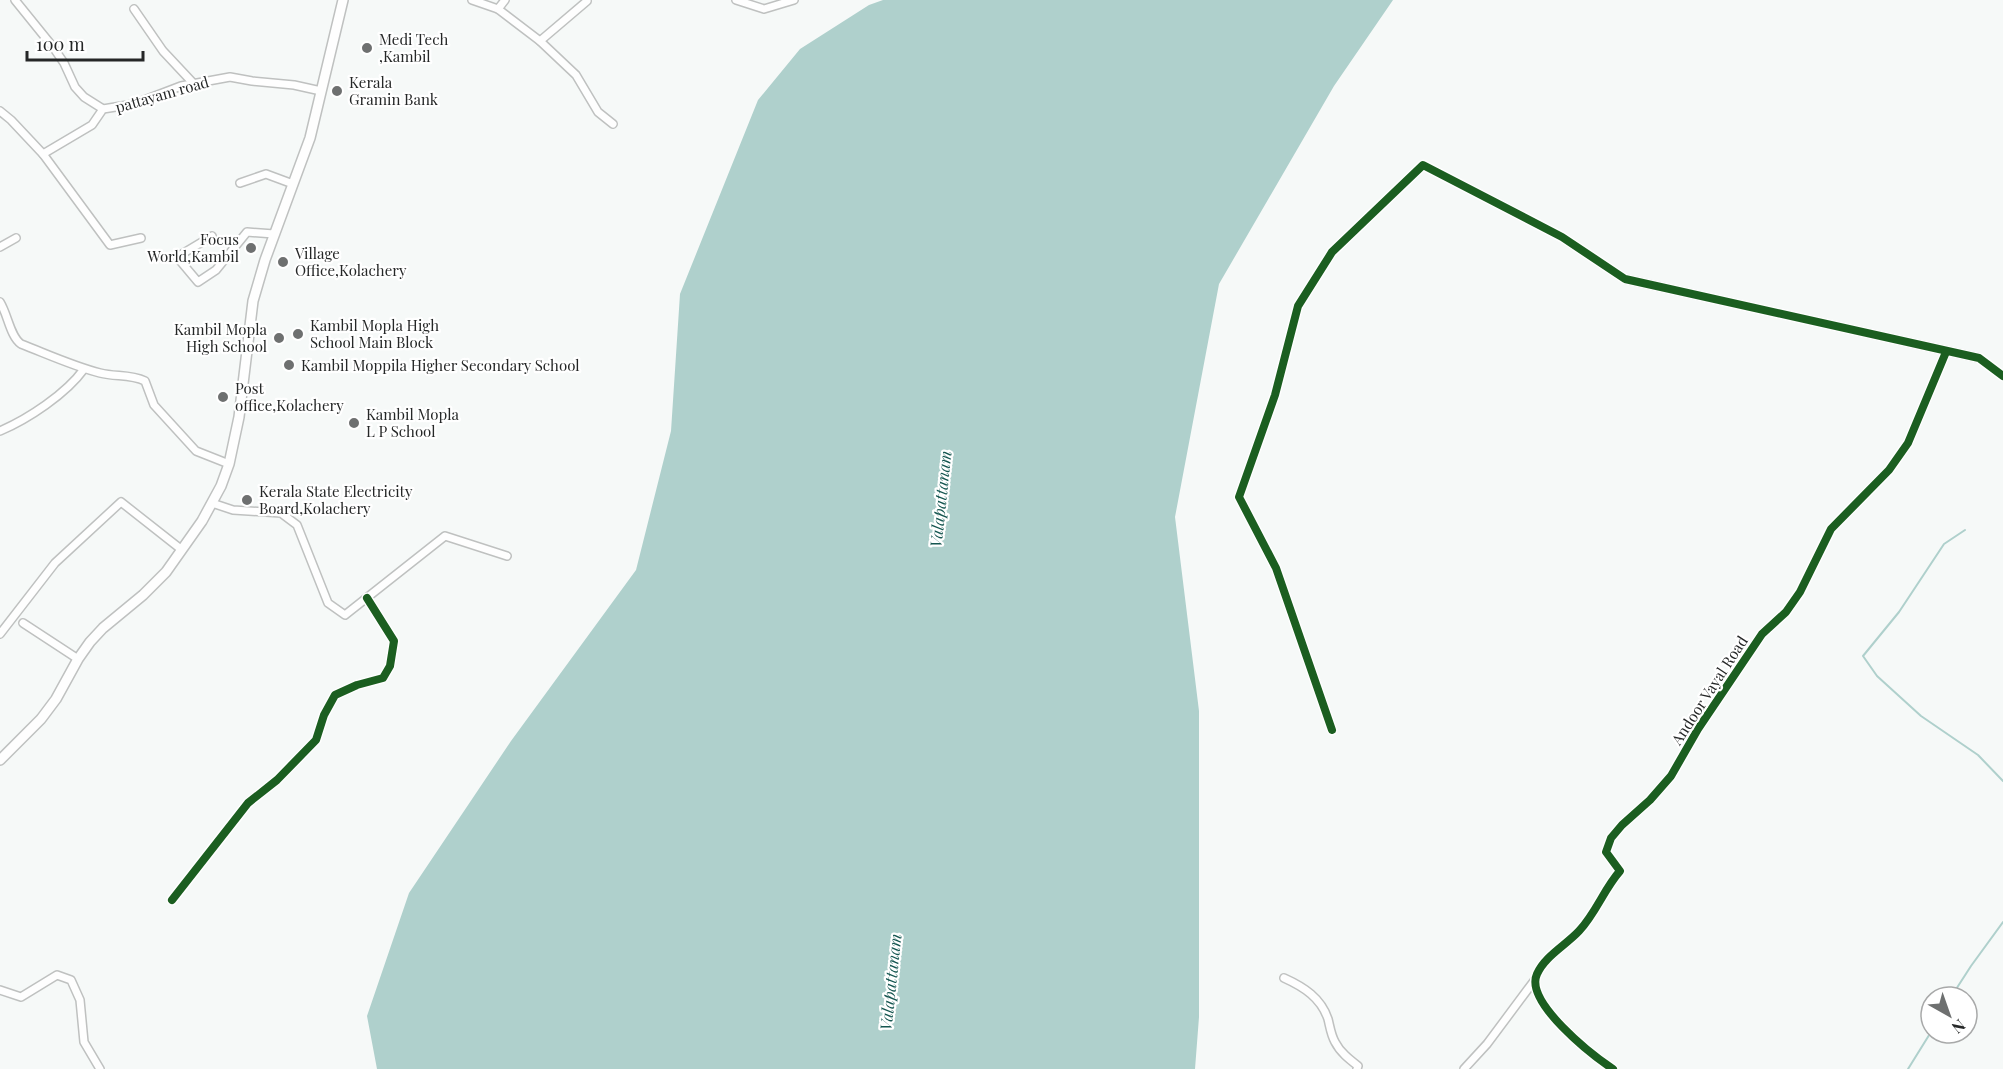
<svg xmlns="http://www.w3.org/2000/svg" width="2003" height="1069" viewBox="0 0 2003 1069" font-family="'Playfair Display',serif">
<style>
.water{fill:#afd0cc}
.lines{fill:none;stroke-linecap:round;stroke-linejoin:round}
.stream{stroke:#afd0cc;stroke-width:2}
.street-casing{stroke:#bfc1c0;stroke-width:10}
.secondary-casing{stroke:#bfc1c0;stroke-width:12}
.street{stroke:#fefefe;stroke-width:7}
.secondary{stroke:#fefefe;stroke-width:9}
.cycleway-casing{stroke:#fff;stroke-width:11}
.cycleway{stroke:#1b5e20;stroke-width:8}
.poi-dot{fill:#6e7070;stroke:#fff;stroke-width:2}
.labels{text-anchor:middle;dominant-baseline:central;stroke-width:4.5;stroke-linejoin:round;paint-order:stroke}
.poi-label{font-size:15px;fill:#252727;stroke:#fff;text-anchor:start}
.street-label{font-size:15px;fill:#252727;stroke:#fff}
.water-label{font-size:16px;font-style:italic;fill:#155650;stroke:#fff}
</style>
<rect width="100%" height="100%" fill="#f6f9f8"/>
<polygon class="water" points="883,0 1393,0 1334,86 1219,284 1175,517 1199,711 1199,1017 1195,1069 377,1069 367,1016 409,893 511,741 636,570 671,431 680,294 758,100 800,49 869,5"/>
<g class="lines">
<g class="stream">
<polyline points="1965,530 1944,544 1899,612 1863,656 1877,676 1921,716 1978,755 2003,781"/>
<polyline points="1951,997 1971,966 2003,922"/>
<polyline points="1908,1069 1931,1032"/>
</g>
<defs>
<g id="street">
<polyline points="15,0 53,47 64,63 75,87 84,97 103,109"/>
<polyline points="472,0 498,9 540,41 576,75 598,112 613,124"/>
<polyline points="736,0 764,9 794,0"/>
<polyline points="134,9 163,51 193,83"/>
<polyline points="498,9 505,0"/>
<polyline points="540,41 587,1"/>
<polyline points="0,111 11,120 43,154 92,125 103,109 134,104 181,86 230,77 252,81 294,85 321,91"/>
<polyline points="43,154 110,245 141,238"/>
<polyline points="240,183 266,174 293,184"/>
<polyline points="212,236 177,257 198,282 216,270 247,232 274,234"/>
<polyline points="0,247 16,238"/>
<path d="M0,302C8,315 10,336 21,344C47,354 73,366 100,373C116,377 130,374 145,381L154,405L196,451L229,464"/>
<path d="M0,431C28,419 66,394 84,369"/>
<polyline points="212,503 233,510 281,513 297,525 328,603 345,615 445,536 507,556"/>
<polyline points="23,623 78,659"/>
<polyline points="0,634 55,563 121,502 182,550"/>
<polyline points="1332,730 1276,568 1239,497 1275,395 1298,306 1332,252 1423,165 1562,237 1625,279 1979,358 2003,376"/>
<polyline points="172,900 248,803 277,780 316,740 324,715 335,695 357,685 383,678 390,666 394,641 367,598"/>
<path d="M1284,978C1304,987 1321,998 1328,1019C1330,1027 1331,1035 1335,1042C1340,1052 1349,1059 1358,1066L1357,1069"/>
<polyline points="0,990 21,997 57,975 71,980 80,1000 84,1042 100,1069"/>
<polyline points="1464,1069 1487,1044 1534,981"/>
<path d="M1613,1069C1592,1055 1524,1002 1537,974C1545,956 1566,945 1579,931C1596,913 1604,889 1620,871L1606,852L1611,838L1622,825L1650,800L1671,776L1698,729L1762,634L1786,612L1800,592L1831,529L1889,470L1908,443L1946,352"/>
</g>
<polyline id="secondary" points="0,760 41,719 56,699 78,659 90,642 103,628 143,595 166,572 202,521 221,486 229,464 239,417 253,301 265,260 310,138 343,0"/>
</defs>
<use href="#street" class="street-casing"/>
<use href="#secondary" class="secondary-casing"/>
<use href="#street" class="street"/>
<use href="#secondary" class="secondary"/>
<defs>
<g id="cycleway">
<polyline points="1332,730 1276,568 1239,497 1275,395 1298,306 1332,252 1423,165 1562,237 1625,279 1979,358 2003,376"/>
<polyline points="172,900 248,803 277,780 316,740 324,715 335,695 357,685 383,678 390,666 394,641 367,598"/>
<path d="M1613,1069C1592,1055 1524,1002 1537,974C1545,956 1566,945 1579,931C1596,913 1604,889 1620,871L1606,852L1611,838L1622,825L1650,800L1671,776L1698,729L1762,634L1786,612L1800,592L1831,529L1889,470L1908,443L1946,352"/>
</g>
</defs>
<use href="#cycleway" class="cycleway-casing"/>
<use href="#cycleway" class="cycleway"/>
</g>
<g class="poi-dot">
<circle cx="367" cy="48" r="6"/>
<circle cx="337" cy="91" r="6"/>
<circle cx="251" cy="248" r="6"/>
<circle cx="283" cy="262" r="6"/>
<circle cx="298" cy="334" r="6"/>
<circle cx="279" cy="338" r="6"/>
<circle cx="289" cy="365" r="6"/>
<circle cx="223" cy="397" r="6"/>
<circle cx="354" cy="423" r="6"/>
<circle cx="247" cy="500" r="6"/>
</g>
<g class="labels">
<g class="poi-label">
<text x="379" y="39">Medi Tech<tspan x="379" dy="17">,Kambil</tspan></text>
<text x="349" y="82">Kerala<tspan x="349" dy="17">Gramin Bank</tspan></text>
<text x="239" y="239" text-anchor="end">Focus<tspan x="239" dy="17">World,Kambil</tspan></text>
<text x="295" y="253">Village<tspan x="295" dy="17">Office,Kolachery</tspan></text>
<text x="310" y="325">Kambil Mopla High<tspan x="310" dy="17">School Main Block</tspan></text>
<text x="267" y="329" text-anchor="end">Kambil Mopla<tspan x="267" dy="17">High School</tspan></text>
<text x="301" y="365">Kambil Moppila Higher Secondary School</text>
<text x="235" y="388">Post<tspan x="235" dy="17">office,Kolachery</tspan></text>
<text x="366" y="414">Kambil Mopla<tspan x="366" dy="17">L P School</tspan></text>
<text x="259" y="491">Kerala State Electricity<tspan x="259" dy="17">Board,Kolachery</tspan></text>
</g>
<g class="street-label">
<text transform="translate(162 94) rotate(-16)">pattayam road</text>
<text transform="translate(1709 690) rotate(-57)">Andoor Vayal Road</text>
</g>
<g class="water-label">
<text transform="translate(940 499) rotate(-84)">Valapattanam</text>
<text transform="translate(890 982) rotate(-84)">Valapattanam</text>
</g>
</g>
<g transform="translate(1949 1015) rotate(140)"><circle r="28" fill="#ffffff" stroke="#a8a9a9" stroke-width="1.5"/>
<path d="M0-4.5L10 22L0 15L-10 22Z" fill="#6e7070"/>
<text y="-9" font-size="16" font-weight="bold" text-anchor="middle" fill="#252727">N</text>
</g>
<path d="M27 51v9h116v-9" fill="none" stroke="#252727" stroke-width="3"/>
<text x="36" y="51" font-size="18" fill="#252727" stroke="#ffffff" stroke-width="4.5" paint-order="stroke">100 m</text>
</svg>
